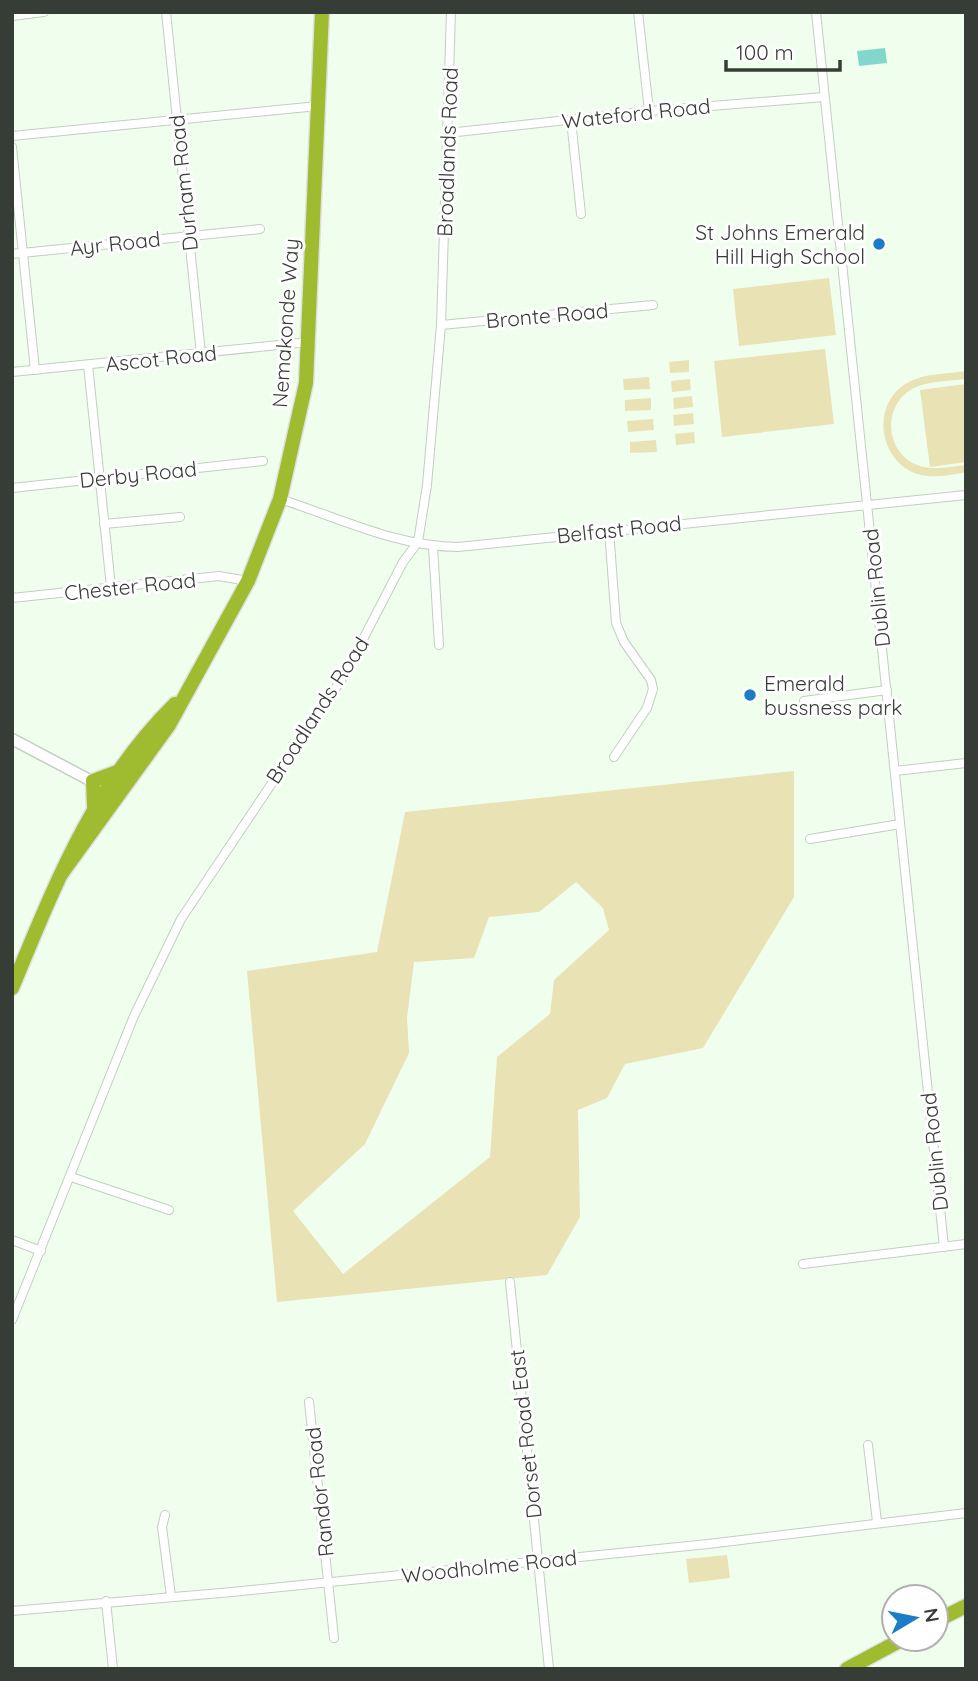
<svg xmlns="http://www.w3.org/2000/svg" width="978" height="1681" viewBox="0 0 978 1681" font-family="Quicksand,sans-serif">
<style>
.green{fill:#e9e2b4;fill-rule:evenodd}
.water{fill:#81d7cb}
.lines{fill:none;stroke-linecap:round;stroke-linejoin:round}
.street-casing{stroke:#c1cfc0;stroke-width:10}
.secondary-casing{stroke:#c1cfc0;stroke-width:13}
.highway-casing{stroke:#dfe0df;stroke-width:17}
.street{stroke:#fff;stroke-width:8}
.secondary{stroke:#fff;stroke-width:10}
.highway{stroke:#9fbc30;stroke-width:14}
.poi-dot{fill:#1d7cc8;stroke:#fff;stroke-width:2.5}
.labels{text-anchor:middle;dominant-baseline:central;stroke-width:6;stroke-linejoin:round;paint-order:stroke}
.street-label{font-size:21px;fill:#363c36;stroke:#fff}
.poi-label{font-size:21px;fill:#363c36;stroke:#fff;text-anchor:end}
</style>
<rect width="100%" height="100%" fill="#f0feee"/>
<g class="green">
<polygon points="829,278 836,335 739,346 733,289"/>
<polygon points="825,349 834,424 722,437 714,361"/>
<polygon points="689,360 689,372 670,373 669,362"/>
<path d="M966,371V379C948,381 927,381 912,389C882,406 885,452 917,465C932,471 950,467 966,465V472C950,475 933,479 917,474C878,460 871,404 907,383C924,373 947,374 966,371Z"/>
<polygon points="649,377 650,389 624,390 623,379"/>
<polygon points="690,379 691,390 672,392 671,381"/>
<polygon points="966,384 966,462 930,467 920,390"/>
<polygon points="692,396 693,407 674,409 673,398"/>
<polygon points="651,398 651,410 625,411 625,400"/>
<polygon points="693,413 694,424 674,426 673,415"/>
<polygon points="653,419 654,430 628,432 627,421"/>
<polygon points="694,432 695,443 676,445 675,434"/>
<polygon points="656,440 657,452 630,453 630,442"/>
<path d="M794,771V897L703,1048L625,1064L607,1098L578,1110L580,1217L547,1275L277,1302L247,971L377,952L405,812ZM576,882L603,908L609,930L554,980L550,1014L497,1057L490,1157L343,1274L293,1211L365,1144L409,1053L407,1018L414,962L474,958L489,917L539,912Z"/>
<polygon points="727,1555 730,1578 689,1583 686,1559"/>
</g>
<polygon class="water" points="885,48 887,63 859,66 857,51"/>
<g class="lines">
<defs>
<g id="street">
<polyline points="166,12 201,354"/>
<polyline points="638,12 649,111"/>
<polyline points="816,12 944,1247"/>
<polyline points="12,16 44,12"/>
<polyline points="571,120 581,214"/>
<polyline points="448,133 649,111 824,97"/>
<polyline points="12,136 318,106"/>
<polyline points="12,147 35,370"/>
<polyline points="12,254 260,229"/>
<polyline points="441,325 653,305"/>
<polyline points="88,365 111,587"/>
<polyline points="12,372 309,342"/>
<polyline points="12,488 263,461"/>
<path d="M280,499C337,517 397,547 458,547L966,495"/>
<polyline points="104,524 180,517"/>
<polyline points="609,530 616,623 624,642 651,680 653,689 647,708 614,757"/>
<polyline points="433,547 439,645"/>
<polyline points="12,598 219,576 248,581"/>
<polyline points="804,701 887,690"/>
<polyline points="895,771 966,763"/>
<polyline points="810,839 900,824"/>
<polyline points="71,1177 169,1210"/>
<polyline points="12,1240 41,1251"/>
<polyline points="803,1264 966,1244"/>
<polyline points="510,1282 549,1669"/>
<polyline points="12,1320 134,1016 181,919 345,674 403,562 418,542 427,485 441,325 451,12"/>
<polyline points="309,1402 334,1638"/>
<polyline points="868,1445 877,1522"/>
<polyline points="165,1515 162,1527 171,1596"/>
<polyline points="106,1601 113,1669"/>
<polyline points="12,1611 232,1592 708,1544 966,1513"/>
</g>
<polyline id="secondary" points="12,739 99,785"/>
<g id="highway">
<polyline points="94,806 93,781 117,772"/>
<polyline points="62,873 169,725 248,581 280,499 306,383 322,12"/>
<path d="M12,988C55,885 93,785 175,704"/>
<polyline points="936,1621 966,1606"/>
<polyline points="847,1669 903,1639"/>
</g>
</defs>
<use href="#street" class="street-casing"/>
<use href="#secondary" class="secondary-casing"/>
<use href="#highway" class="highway-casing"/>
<use href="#street" class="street"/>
<use href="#secondary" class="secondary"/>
<use href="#highway" class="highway"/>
</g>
<g class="poi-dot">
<circle cx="879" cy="244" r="7"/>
<circle cx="750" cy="695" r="7"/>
</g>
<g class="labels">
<g class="street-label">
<text transform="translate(636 113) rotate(-6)">Wateford Road</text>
<text transform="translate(447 152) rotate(-88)">Broadlands Road</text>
<text transform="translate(183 183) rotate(-96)">Durham Road</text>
<text transform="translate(115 243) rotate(-6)">Ayr Road</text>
<text transform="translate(547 315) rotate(-5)">Bronte Road</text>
<text transform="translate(285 323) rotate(-86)">Nemakonde Way</text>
<text transform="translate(161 358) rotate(-6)">Ascot Road</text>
<text transform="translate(138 474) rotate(-6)">Derby Road</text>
<text transform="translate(619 529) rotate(-6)">Belfast Road</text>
<text transform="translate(130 586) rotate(-6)">Chester Road</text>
<text transform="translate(876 588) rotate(-96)">Dublin Road</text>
<text transform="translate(317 710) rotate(-57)">Broadlands Road</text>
<text transform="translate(934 1152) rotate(-96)">Dublin Road</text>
<text transform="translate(525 1434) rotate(-96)">Dorset Road East</text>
<text transform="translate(319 1492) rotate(-96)">Randor Road</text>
<text transform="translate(489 1566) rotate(-6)">Woodholme Road</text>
</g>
<g class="poi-label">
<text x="865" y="232">St Johns Emerald<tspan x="865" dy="24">Hill High School</tspan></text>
<text x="764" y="683" text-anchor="start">Emerald<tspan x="764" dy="24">bussness park</tspan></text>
</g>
</g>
<rect width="978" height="1681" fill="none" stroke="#363c36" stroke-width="28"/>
<g transform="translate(915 1618) rotate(80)"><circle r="33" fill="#ffffff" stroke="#afb1af" stroke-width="2"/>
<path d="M0-5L12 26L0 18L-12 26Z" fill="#1d7cc8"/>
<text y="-10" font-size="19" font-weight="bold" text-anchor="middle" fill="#363c36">N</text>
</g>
<path d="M726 60v10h114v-10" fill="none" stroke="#363c36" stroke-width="3.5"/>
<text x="736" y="60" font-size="21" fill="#363c36" stroke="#ffffff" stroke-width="5" paint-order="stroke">100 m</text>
</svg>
